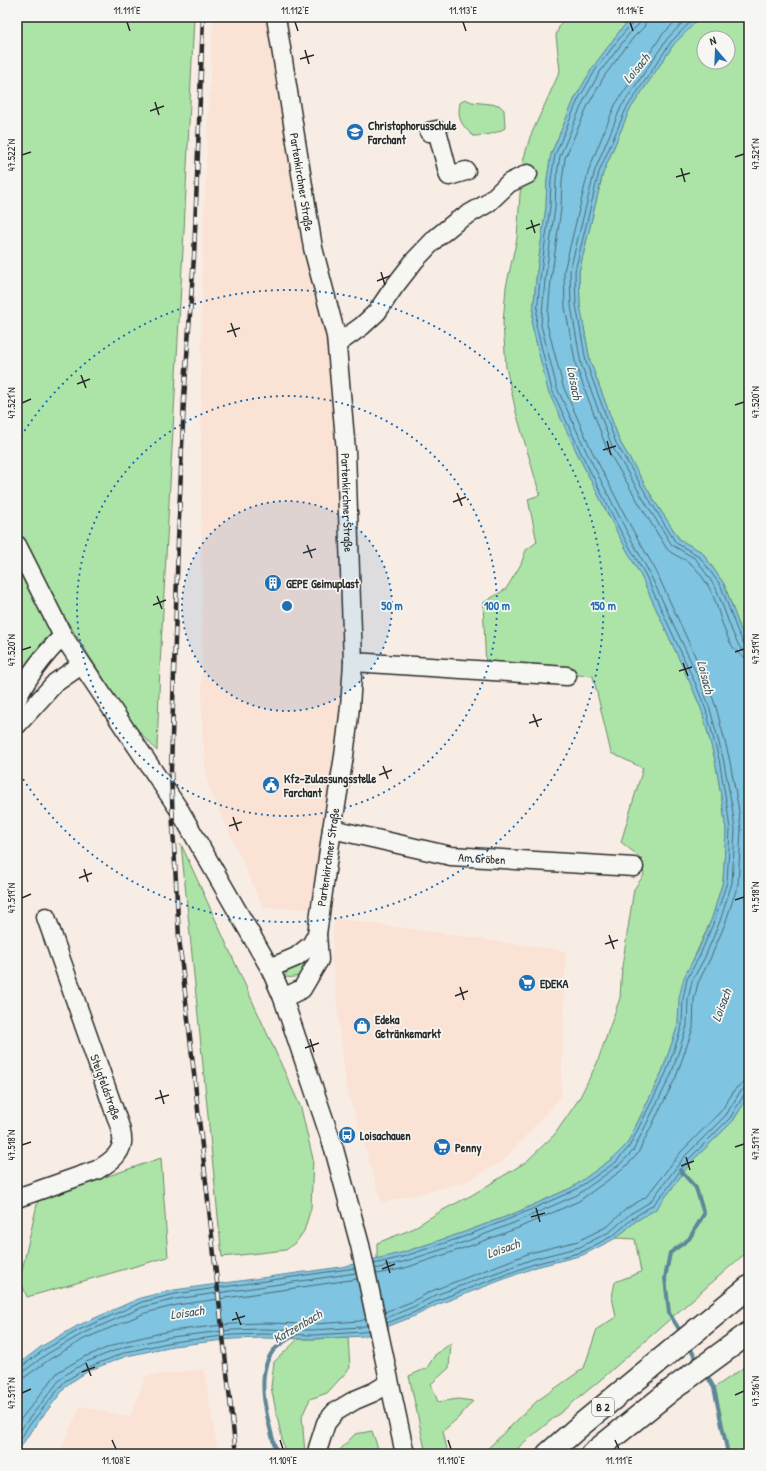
<svg xmlns="http://www.w3.org/2000/svg" width="766" height="1471" viewBox="0 0 766 1471" font-family="'Patrick Hand',sans-serif">
<style>
.built{fill:#fae2d5}
.green{fill:#ace4a7;stroke:#6c8869;fill-rule:evenodd}
.water{fill:#7fc4e0;stroke:#5d8798}
.lines{fill:none;stroke-linecap:round;stroke-linejoin:round}
.shore{stroke:#4d6873;stroke-width:1}
.stream{stroke:#5d8798;stroke-width:4}
.minor-casing{stroke:#2b2b2b;stroke-width:21}
.highway-casing{stroke:#2b2b2b;stroke-width:25}
.minor{stroke:#f6f6f2;stroke-width:18}
.highway{stroke:#f6f6f2;stroke-width:22}
.rail-casing{stroke:#2b2b2b;stroke-width:4.5}
.rail{stroke:#f6f6f2;stroke-width:3;stroke-dasharray:9;stroke-linecap:butt}
.ticks{fill:none;stroke:#2b2b2b;stroke-width:1.5}
.ring{fill:none;stroke:#1f6fb2;stroke-width:2;stroke-dasharray:2 4}
.labels{text-anchor:middle;dominant-baseline:central;stroke-width:3.5;stroke-linejoin:round;paint-order:stroke}
.shield{fill:#f6f6f2;stroke:#686867;stroke-width:1}
.shield-label{font-size:11px;font-weight:bold;fill:#2b2b2b}
.poi-label{font-size:12px;font-weight:bold;fill:#2b2b2b;stroke:#f6f6f2;text-anchor:start}
.street-label{font-size:12px;fill:#2b2b2b;stroke:#f6f6f2}
.water-label{font-size:13px;font-style:italic;fill:#445961;stroke:#f6f6f2}
.centre{fill:#1f6fb2;stroke:#f6f6f2;stroke-width:2}
.ring-label{font-size:12px;text-anchor:middle;font-weight:bold;fill:#1f6fb2;stroke:#f6f6f2;stroke-width:3.5;stroke-linejoin:round;paint-order:stroke}
.neatline{fill:none;stroke:#2b2b2b;stroke-width:1.5}
.ticks-label{font-size:10px;text-anchor:middle;fill:#2b2b2b}
</style>
<rect width="100%" height="100%" fill="#f8ede5"/>
<filter id="ink" filterUnits="userSpaceOnUse"><feTurbulence type="fractalNoise" baseFrequency=".025" numOctaves="2"/><feDisplacementMap in="SourceGraphic" scale="8" xChannelSelector="R" yChannelSelector="G"/><feConvolveMatrix kernelMatrix="1 2 1 2 8 2 1 2 1" color-interpolation-filters="sRGB"/></filter>
<g filter="url(#ink)">
<g class="built">
<polygon points="213,17 279,17 315,246 342,346 356,588 325,909 263,908 207,782 202,730 201,363 203,235"/>
<polygon points="334,918 566,951 561,1097 501,1163 465,1182 382,1203 346,1086 332,960"/>
<polygon points="204,1369 218,1454 59,1454 80,1406 130,1417 146,1376"/>
</g>
<g class="green">
<polygon points="17,17 194,17 184,231 160,665 157,751 132,723 67,621 42,642 17,681"/>
<polygon points="563,17 634,17 622,28 593,67 575,98 551,154 547,179 546,207 536,279 532,325 549,391 579,457 618,534 641,576 692,687 702,711 715,760 723,807 726,830 723,881 712,918 693,960 679,1003 678,1025 662,1072 627,1144 613,1158 573,1187 513,1214 462,1233 401,1253 377,1259 377,1243 410,1230 441,1211 472,1195 526,1162 555,1134 579,1099 597,1063 620,998 622,967 634,889 644,875 641,858 621,842 643,768 611,753 593,676 486,669 483,603 506,589 521,564 526,550 537,542 528,499 540,495 516,412 506,367 503,323 506,287 517,238 522,165 530,137 560,71 556,35"/>
<path d="M701,17H749V646L740,628L724,584L702,552L680,540L655,502L620,442L590,361L580,305L579,272L603,173L629,111L674,44ZM704,38H728V62H704Z"/>
<path d="M465,99L472,102L499,105L504,110L505,128C495,134 485,136 473,136C461,124 457,119 460,103Z"/>
<polygon points="181,844 301,1108 313,1159 311,1208 304,1231 297,1241 286,1250 222,1257"/>
<path d="M311,952C311,962 306,976 294,977C291,978 287,977 284,977L290,966Z"/>
<polygon points="749,1095 749,1250 598,1382 522,1444 512,1454 482,1454 537,1401 584,1368 597,1329 616,1317 612,1297 615,1282 641,1272 635,1239 616,1238 636,1221 656,1209 670,1191 691,1162 733,1121"/>
<polygon points="161,1158 168,1257 27,1297 20,1279 38,1200"/>
<polygon points="348,1337 350,1368 327,1393 310,1399 302,1416 305,1454 285,1454 271,1387 274,1362 298,1339 314,1339"/>
<polygon points="451,1343 449,1368 431,1384 438,1402 458,1399 473,1401 458,1418 443,1431 448,1454 426,1454 409,1376 427,1368 435,1355"/>
<polygon points="749,1364 749,1454 728,1454 714,1388"/>
<polygon points="372,1431 380,1454 336,1454 355,1434"/>
</g>
<polygon class="water" points="634,17 701,17 674,44 629,111 603,173 579,272 580,305 590,361 620,442 655,502 680,540 702,552 724,584 740,628 749,646 749,1095 733,1121 691,1162 670,1191 656,1209 636,1221 616,1238 583,1255 536,1267 439,1304 417,1315 364,1336 314,1339 262,1338 233,1339 173,1346 127,1356 90,1370 68,1384 31,1431 17,1453 17,1365 42,1346 77,1326 140,1298 174,1290 341,1267 401,1253 462,1233 513,1214 573,1187 613,1158 627,1144 662,1072 678,1025 679,998 684,977 697,953 712,918 723,881 726,830 723,807 715,760 702,711 692,687 641,576 618,534 579,457 548,391 532,325 536,279 546,207 547,179 551,154 575,98 593,67 622,28"/>
<g class="lines">
<g class="shore">
<path d="M680,17L662,35L615,105L589,169L564,271L565,307L576,366L607,449L643,510L667,549C674,556 684,558 691,564C697,568 708,585 711,591C720,608 726,657 749,658"/>
<polyline points="688,17 667,39 621,107 595,170 570,270 571,306 581,364 612,446 648,507 672,545 696,559 716,588 732,631 739,646 743,651 749,652"/>
<polyline points="695,17 671,42 626,109 599,172 575,271 576,305 586,362 616,443 652,504 676,543 699,556 721,586 737,630 744,644 749,646"/>
<polyline points="374,1264 402,1257 463,1237 514,1217 575,1190 616,1162 629,1147 666,1073 682,1026 683,999 687,979 700,955 715,919 727,882 730,830 727,806 719,759 706,710 696,685 645,574 621,532 582,455 552,390 536,325 540,279 550,207 551,179 555,155 578,100 596,69 625,31 635,21 636,17"/>
<polyline points="375,1269 403,1262 465,1242 516,1222 577,1195 619,1165 633,1151 671,1075 687,1026 688,1000 692,981 705,957 720,921 732,883 735,830 732,806 723,758 710,709 701,683 649,572 626,530 587,453 557,388 541,325 545,280 555,208 556,180 560,156 583,102 600,72 629,34 639,24 641,17"/>
<polyline points="377,1274 405,1268 467,1247 518,1228 579,1201 622,1170 637,1155 676,1077 693,1028 694,1000 698,983 710,959 725,924 738,884 741,830 738,805 729,757 716,707 706,680 655,569 631,527 592,451 563,386 547,324 551,280 561,209 562,181 565,158 588,105 605,75 633,38 644,27 647,17"/>
<polyline points="385,1312 411,1302 434,1290 530,1253 578,1241 608,1226 626,1209 646,1197 681,1152 721,1111 736,1088 742,1084 749,1082"/>
<polyline points="386,1318 413,1307 436,1295 533,1259 580,1247 611,1231 630,1214 650,1202 663,1185 685,1156 726,1115 740,1092 744,1089 749,1088"/>
<polyline points="387,1323 415,1312 438,1300 534,1264 582,1252 614,1235 633,1218 653,1205 667,1189 688,1160 730,1118 744,1095 749,1094"/>
<polyline points="17,1368 21,1367 44,1350 79,1330 142,1302 175,1294 355,1268"/>
<polyline points="17,1373 24,1371 47,1354 82,1334 143,1307 176,1299 356,1273"/>
<polyline points="17,1379 25,1377 50,1359 84,1339 145,1313 177,1305 357,1279"/>
<polyline points="17,1424 58,1372 84,1357 122,1342 170,1331 232,1324 262,1323 314,1324 360,1321 366,1319"/>
<polyline points="17,1436 24,1425 62,1377 86,1362 124,1347 171,1337 232,1330 262,1329 314,1330 361,1327 367,1325"/>
<polyline points="17,1446 27,1428 65,1381 89,1367 126,1352 172,1342 232,1335 262,1334 314,1335 363,1332 368,1330"/>
</g>
<g class="stream">
<polyline points="680,1170 696,1188 704,1214 689,1239 670,1253 665,1278 669,1313 682,1334"/>
<polyline points="688,1345 698,1361"/>
<polyline points="705,1372 714,1388 728,1454"/>
<path d="M277,1454C269,1425 253,1377 273,1351C278,1345 287,1340 293,1336"/>
</g>
<defs>
<g id="minor">
<path id="s1" d="M276,17L313,248L336,336L346,451L353,662L350,707L344,756L332,829L317,934L319,960L302,989L283,998"/>
<polyline points="429,132 437,130 449,176 466,171"/>
<polyline points="337,344 362,326 377,312 394,287 415,260 436,238 457,221 488,203 509,183 528,174"/>
<polyline points="17,545 63,636 180,811 270,968 283,998 334,1149 360,1245 405,1454"/>
<polyline points="353,662 567,676"/>
<path d="M17,699C28,675 44,655 63,636"/>
<polyline points="17,725 55,683 81,665"/>
<path id="s2" d="M332,829L451,856L634,867"/>
<polyline points="270,968 296,957 311,945 317,934"/>
<path d="M17,1198L97,1170C107,1164 120,1156 122,1143C123,1138 121,1132 120,1127L46,917"/>
<polyline points="318,1454 318,1448 326,1423 335,1412 355,1400 374,1392 389,1383"/>
</g>
<g id="highway">
<polyline points="548,1454 581,1425 749,1287"/>
<polyline points="592,1454 670,1391 749,1333"/>
</g>
</defs>
<use href="#minor" class="minor-casing"/>
<use href="#highway" class="highway-casing"/>
<use href="#minor" class="minor"/>
<use href="#highway" class="highway"/>
<defs>
<polyline id="rail" points="203,17 194,257 184,399 178,542 171,769 173,827 179,938 236,1454"/>
</defs>
<use href="#rail" class="rail-casing"/>
<use href="#rail" class="rail"/>
</g>
</g>
<path class="ticks" d="M127,22L130,31M295,22L298,31M463,22L466,31M630,22L633,31M305,50L309,64M300,59L314,55M155,102L159,115M150,111L164,106M22,155L31,152M735,157L744,154M681,168L685,182M676,177L690,173M531,220L535,233M526,229L540,224M381,272L385,285M377,281L390,276M231,323L236,337M227,332L240,328M81,375L86,388M77,384L90,379M22,403L31,399M735,405L744,402M607,441L611,455M603,450L616,446M457,493L462,506M453,502L466,497M307,545L312,558M303,553L316,549M157,596L162,609M153,605L166,600M22,650L31,647M735,652L744,649M683,663L688,676M679,671L692,667M533,714L538,727M529,723L542,719M383,766L388,779M379,775L392,770M233,817L238,831M229,826L242,822M84,869L88,882M79,878L92,873M22,898L31,894M735,900L744,897M609,935L614,949M605,944L618,940M460,987L464,1000M455,996L468,991M310,1039L314,1052M305,1048L319,1043M160,1090L164,1104M155,1099L169,1095M22,1145L31,1142M735,1147L744,1144M686,1157L690,1170M681,1166L694,1161M536,1208L540,1222M531,1217L545,1213M386,1260L390,1273M382,1269L395,1264M236,1312L241,1325M232,1320L245,1316M86,1363L91,1376M82,1372L95,1367M22,1393L31,1389M735,1395L744,1391M112,1440L116,1449M280,1440L283,1449M448,1440L451,1449M615,1440L619,1449"/>
<circle cx="287" cy="606" r="105" fill="#1f6fb2" fill-opacity=".12"/>
<g class="ring">
<circle cx="287" cy="606" r="105"/>
<circle cx="287" cy="606" r="210"/>
<path d="M18 441A316 316 0 1 1 18 771"/>
</g>
<defs>
<symbol id="school-disc" viewBox="-11 -11 22 22"><circle r="9.5" fill="#1f6fb2" stroke="#f6f6f2"/><path d="M0-5L7-2L0 1L-7-2ZM-4 1L0 2.5L4 1V4Q0 6-4 4Z" fill="#fff"/></symbol>
<symbol id="building-disc" viewBox="-11 -11 22 22"><circle r="9.5" fill="#1f6fb2" stroke="#f6f6f2"/><path d="M-4-6H4V6H1V3H-1V6H-4ZM-2.5-4.3h1.7v1.8h-1.7ZM.8-4.3h1.7v1.8H.8ZM-2.5-1h1.7V.8h-1.7ZM.8-1h1.7V.8H.8Z" fill="#fff"/></symbol>
<symbol id="civic-disc" viewBox="-11 -11 22 22"><circle r="9.5" fill="#1f6fb2" stroke="#f6f6f2"/><path d="M-.6-6.5H3V-4.5H.6V-3L4-1V1h2V6H-6V1h2V-1L-.6-3ZM-1.2 2.5V6h2.4V2.5Z" fill="#fff"/></symbol>
<symbol id="supermarket-disc" viewBox="-11 -11 22 22"><circle r="9.5" fill="#1f6fb2" stroke="#f6f6f2"/><path d="M-6-5.5h2.5l.6 2H6L4.5 2H-2.5L-4.4-4H-6ZM-1.5 3.2a1.3 1.3 0 1 0 .1 0ZM3 3.2a1.3 1.3 0 1 0 .1 0Z" fill="#fff"/></symbol>
<symbol id="shop-disc" viewBox="-11 -11 22 22"><circle r="9.5" fill="#1f6fb2" stroke="#f6f6f2"/><path d="M-5-2.5h2.3a2.7 3.5 0 0 1 5.4 0H5L5.5 6h-11ZM-1.5-2.5h3a1.5 2.3 0 0 0-3 0Z" fill="#fff"/></symbol>
<symbol id="bus-disc" viewBox="-11 -11 22 22"><circle r="9.5" fill="#1f6fb2" stroke="#f6f6f2"/><path d="M-5-6H5V4H4V6H2V4H-2V6H-4V4H-5ZM-3.5-4V0h7V-4ZM-3.5 1.2v1.5H-2V1.2ZM2 1.2v1.5H3.5V1.2Z" fill="#fff"/></symbol>
</defs>
<g fill-rule="evenodd">
<use href="#school-disc" x="345" y="122" width="20" height="20"/>
<use href="#building-disc" x="263" y="573" width="20" height="20"/>
<use href="#civic-disc" x="261" y="775" width="20" height="20"/>
<use href="#supermarket-disc" x="517" y="973" width="20" height="20"/>
<use href="#shop-disc" x="352" y="1016" width="20" height="20"/>
<use href="#bus-disc" x="337" y="1125" width="20" height="20"/>
<use href="#supermarket-disc" x="432" y="1137" width="20" height="20"/>
</g>
<g class="labels">
<rect class="shield" x="592" y="1398" width="22" height="18" rx="3"/>
<g class="shield-label">
<text x="603" y="1407">B 2</text>
</g>
<g class="poi-label">
<text x="368" y="125">Christophorusschule<tspan x="368" dy="14">Farchant</tspan></text>
<text x="286" y="583">GEPE Geimuplast</text>
<text x="284" y="778">Kfz-Zulassungsstelle<tspan x="284" dy="14">Farchant</tspan></text>
<text x="540" y="983">EDEKA</text>
<text x="375" y="1019">Edeka<tspan x="375" dy="14">Getränkemarkt</tspan></text>
<text x="360" y="1135">Loisachauen</text>
<text x="455" y="1147">Penny</text>
</g>
<g class="street-label">
<text stroke="none"><textPath href="#s1" startOffset="167">Partenkirchner Straße</textPath></text>
<text stroke="none"><textPath href="#s1" startOffset="492">Partenkirchner Straße</textPath></text>
<text transform="translate(328 857) rotate(-82)">Partenkirchner Straße</text>
<text stroke="none"><textPath href="#s2" startOffset="153">Am Gröben</textPath></text>
<text transform="translate(106 1087) rotate(70)">Steigfeldstraße</text>
</g>
<g class="water-label">
<text transform="translate(636 68) rotate(-50)">Loisach</text>
<text transform="translate(575 383) rotate(79)">Loisach</text>
<text transform="translate(706 677) rotate(76)">Loisach</text>
<text transform="translate(721 1005) rotate(-69)">Loisach</text>
<text transform="translate(503 1248) rotate(-19)">Loisach</text>
<text transform="translate(187 1312) rotate(-8)">Loisach</text>
<text transform="translate(297 1326) rotate(-30)">Katzenbach</text>
</g>
</g>
<circle cx="287" cy="606" r="6" class="centre"/>
<g class="ring-label">
<text x="392" y="610">50 m</text>
<text x="497" y="610">100 m</text>
<text x="603" y="610">150 m</text>
</g>
<rect width="766" height="1471" fill="none" stroke="#f6f6f2" stroke-width="44"/>
<g transform="translate(716 50) rotate(341)"><circle r="19" fill="#f6f6f2" stroke="#a5a5a2"/>
<path d="M0-3L7 15L0 10L-7 15Z" fill="#1f6fb2"/>
<text y="-6" font-size="11" font-weight="bold" text-anchor="middle" fill="#2b2b2b">N</text>
</g>
<rect x="22" y="22" width="722" height="1427" class="neatline"/>
<g class="ticks-label">
<text x="127" y="14">11.111°E</text>
<text x="295" y="14">11.112°E</text>
<text x="463" y="14">11.113°E</text>
<text x="630" y="14">11.114°E</text>
<text transform="translate(755 154) rotate(-90)" y="4">47.521°N</text>
<text transform="translate(11 155) rotate(-90)" y="4">47.522°N</text>
<text transform="translate(755 402) rotate(-90)" y="4">47.520°N</text>
<text transform="translate(11 403) rotate(-90)" y="4">47.521°N</text>
<text transform="translate(755 649) rotate(-90)" y="4">47.519°N</text>
<text transform="translate(11 650) rotate(-90)" y="4">47.520°N</text>
<text transform="translate(755 897) rotate(-90)" y="4">47.518°N</text>
<text transform="translate(11 898) rotate(-90)" y="4">47.519°N</text>
<text transform="translate(755 1144) rotate(-90)" y="4">47.517°N</text>
<text transform="translate(11 1145) rotate(-90)" y="4">47.518°N</text>
<text transform="translate(755 1391) rotate(-90)" y="4">47.516°N</text>
<text transform="translate(11 1393) rotate(-90)" y="4">47.517°N</text>
<text x="116" y="1464">11.108°E</text>
<text x="283" y="1464">11.109°E</text>
<text x="451" y="1464">11.110°E</text>
<text x="619" y="1464">11.111°E</text>
</g>
</svg>
